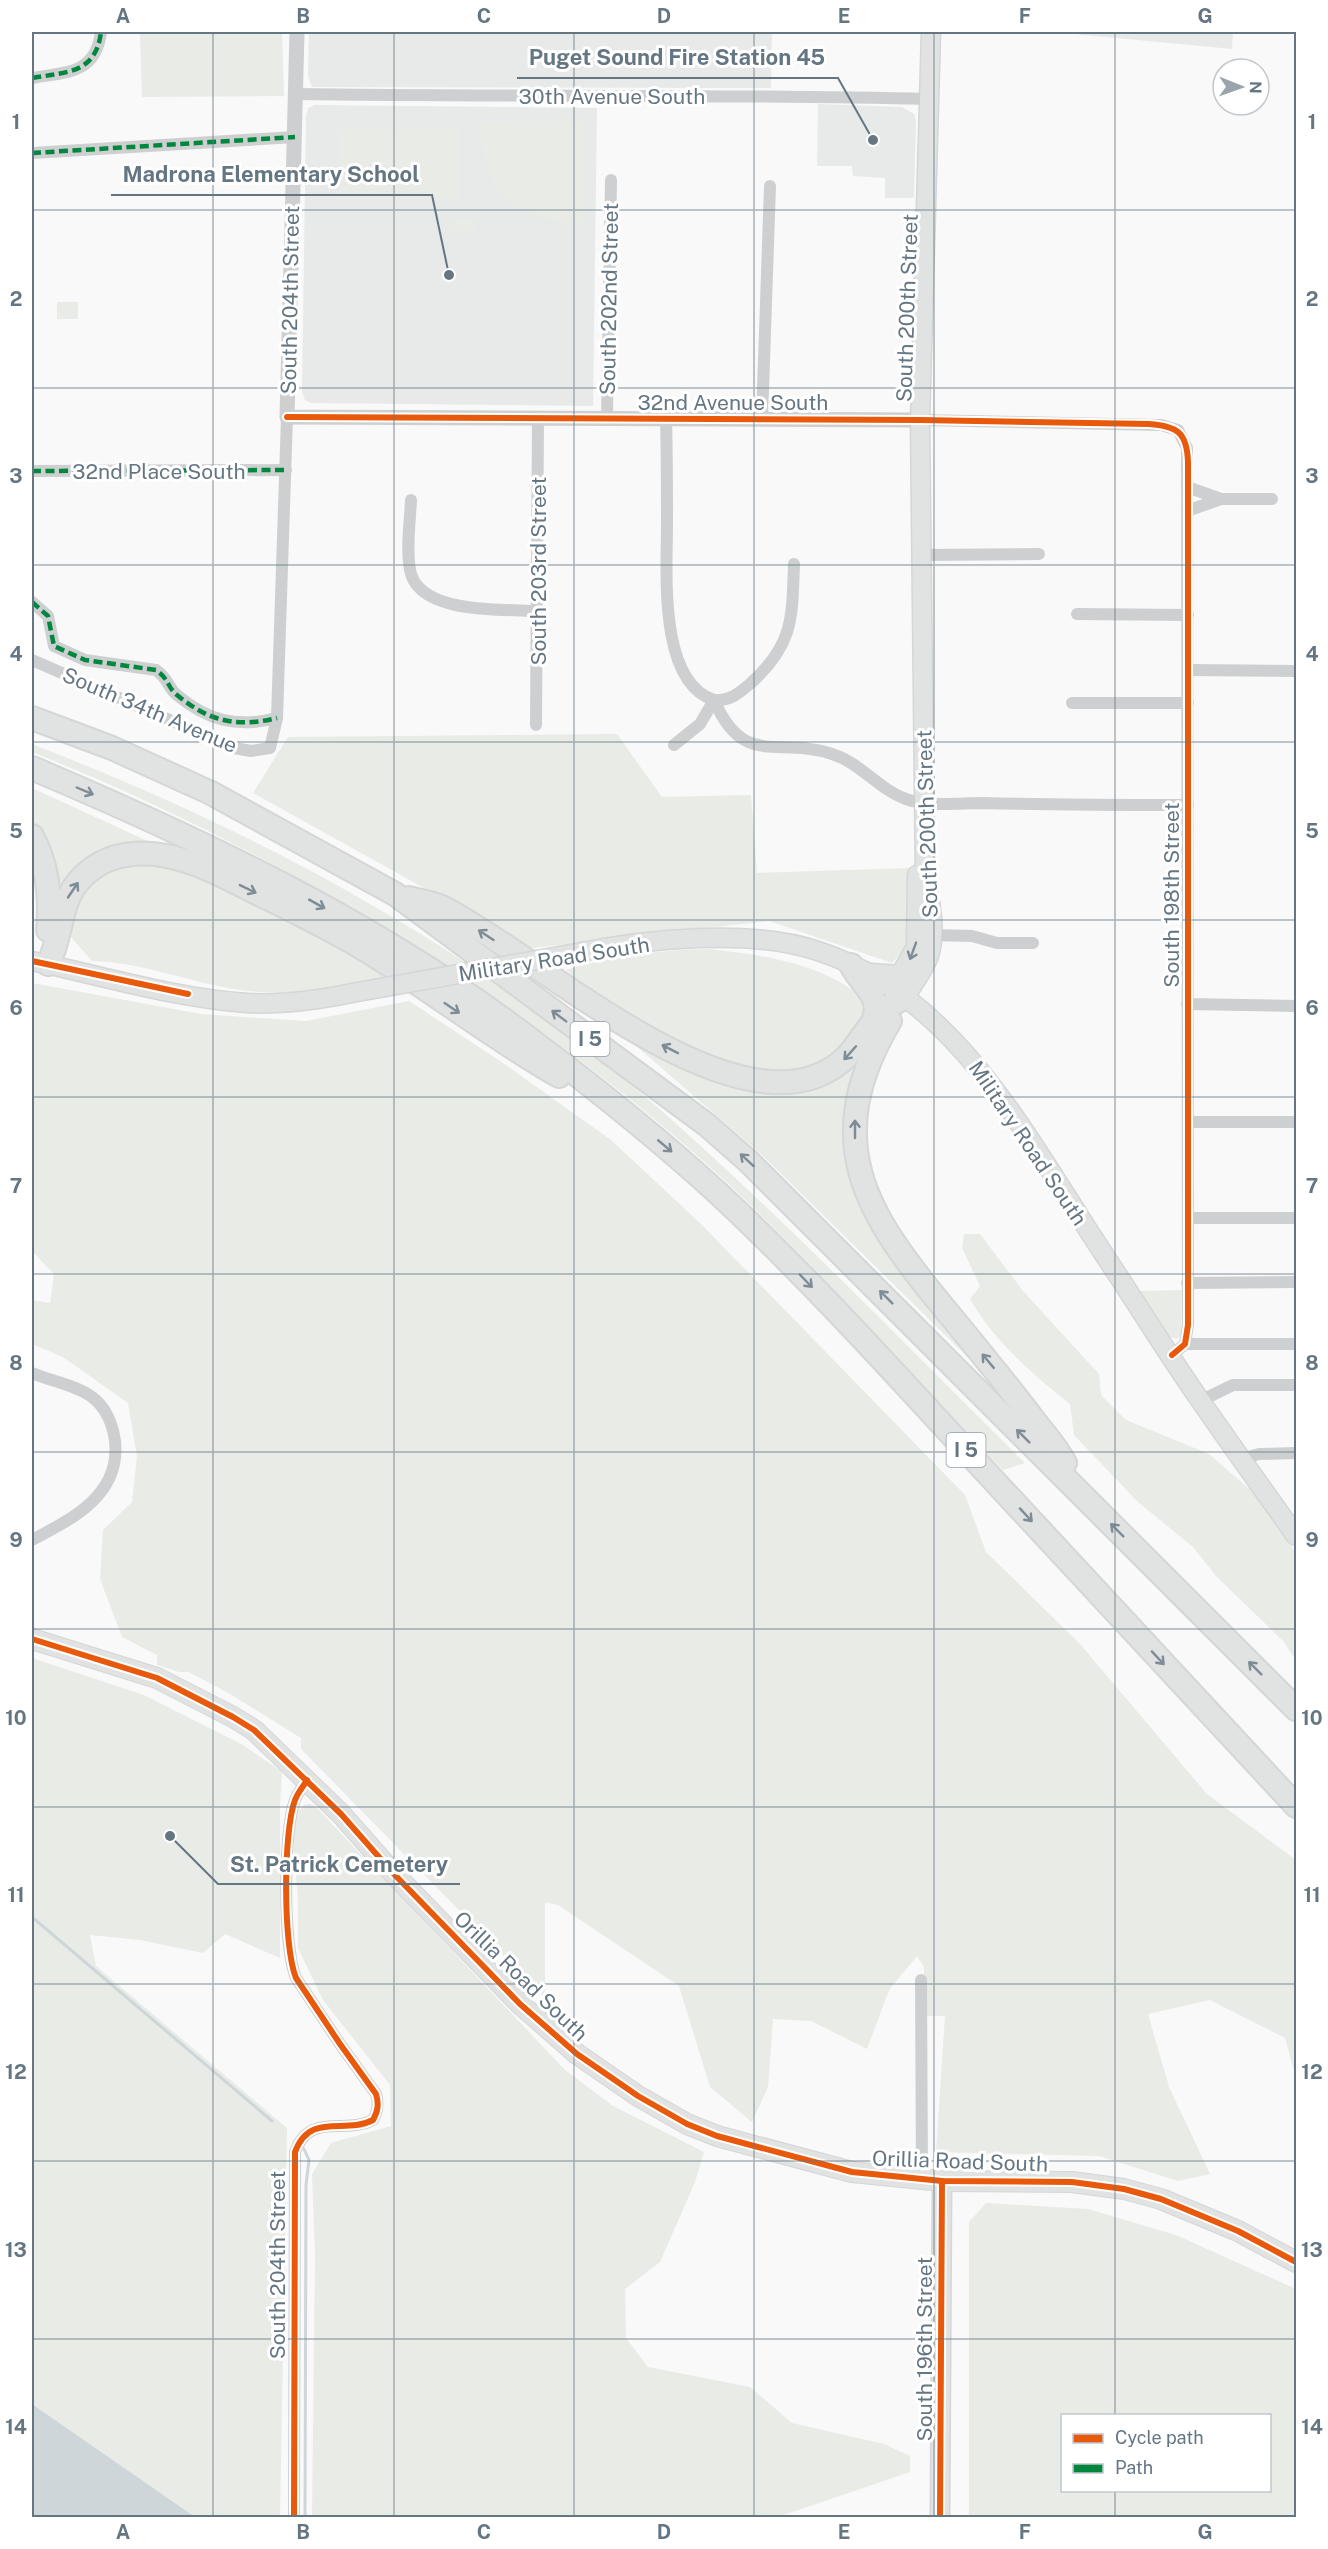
<svg xmlns="http://www.w3.org/2000/svg" width="1328" height="2549" viewBox="0 0 1328 2549" font-family="'Public Sans',sans-serif">
<style>
.built{fill:#e8e9e9}
.green{fill:#e8ebe6;fill-rule:evenodd}
.water{fill:#ced6d9}
.lines{fill:none;stroke-linecap:round;stroke-linejoin:round}
.stream{stroke:#ced6d9;stroke-width:3}
.secondary-casing{stroke:#d5d6d7;stroke-width:21}
.primary-casing{stroke:#d5d6d7;stroke-width:22}
.motorway-casing{stroke:#d5d6d6;stroke-width:26}
.minor{stroke:#cecfd0;stroke-width:12}
.tertiary{stroke:#cecfd0;stroke-width:15}
.secondary{stroke:#e1e2e2;stroke-width:18}
.primary{stroke:#e1e2e2;stroke-width:20}
.motorway{stroke:#e1e2e2;stroke-width:22}
.secondary-bridge-casing{stroke:#d5d6d7;stroke-width:21;stroke-linecap:butt}
.secondary-bridge{stroke:#e1e2e2;stroke-width:18}
.quiet{stroke:#00873e;stroke-width:4.5;stroke-dasharray:9 4.5;stroke-linecap:butt}
.cycleway-casing{stroke:#fff;stroke-width:10}
.cycleway{stroke:#e8590c;stroke-width:6}
.oneway{stroke:#7e8c96}
.grid{fill:none;stroke:#657683;stroke-width:1.5;stroke-opacity:0.55}
.labels{text-anchor:middle;dominant-baseline:central;stroke-width:6;stroke-linejoin:round;paint-order:stroke}
.shield{fill:#fff;stroke:#939fa8;stroke-width:1.5}
.shield-label{font-size:20px;font-weight:bold;fill:#657683}
.street-label{font-size:21px;fill:#657683;stroke:#fff}
.leader{fill:none;stroke:#657683;stroke-width:2}
.callout-dot{fill:#657683;stroke:#fff;stroke-width:2}
.callout-label{font-size:22px;text-anchor:middle;font-weight:bold;fill:#657683;stroke:#fff;stroke-width:6;stroke-linejoin:round;paint-order:stroke}
.neatline{fill:none;stroke:#657683;stroke-width:2}
.grid-label{font-size:20px;text-anchor:middle;font-weight:bold;fill:#657683}
</style>
<rect width="100%" height="100%" fill="#f9f9f9"/>
<g class="built">
<polygon points="309,32 772,32 771,88 312,87 308,76"/>
<polygon points="1025,32 1233,32 1232,49 1053,32"/>
<polygon points="818,104 902,107 914,114 916,120 914,198 885,198 885,178 853,176 852,166 817,166"/>
<polygon points="315,105 597,108 593,406 311,403 305,400 302,392 306,116 308,108"/>
</g>
<g class="green">
<polygon points="140,32 282,32 284,96 142,97"/>
<path d="M578,121L585,129L583,223C512,222 482,195 481,122Z"/>
<polygon points="459,128 460,199 339,200 339,129"/>
<rect x="450" y="219" width="25" height="14"/>
<rect x="57" y="302" width="21" height="17"/>
<polygon points="617,734 662,797 751,795 757,873 911,868 910,942 892,963 769,921 532,948 253,793 288,737"/>
<path d="M32,744C187,804 328,873 468,964L450,968C315,883 180,811 32,752Z"/>
<polygon points="32,788 167,850 134,847 54,905 47,857 32,822"/>
<path d="M140,865L172,868L211,882L317,935L390,977C342,988 289,997 240,990C190,983 143,962 92,961L71,937L70,914L83,891L108,870Z"/>
<path d="M707,949C764,955 822,963 866,1000L867,1015C852,1035 837,1060 811,1067C755,1083 698,1051 650,1026C632,1016 611,1007 594,994C585,987 576,978 566,970C612,956 660,950 707,949Z"/>
<path d="M489,979C557,1026 623,1075 683,1130C801,1236 912,1351 1025,1463L1003,1470C920,1387 845,1298 762,1216C674,1129 574,1053 472,983Z"/>
<polygon points="32,983 201,1014 306,1021 409,1001 503,1063 611,1140 701,1224 965,1495 986,1552 1080,1644 1207,1794 1296,1860 1296,2078 1285,2038 1210,2000 1148,2014 1169,2087 1210,2174 1178,2181 1099,2156 936,2152 945,2016 924,2016 924,1967 917,1956 889,1990 867,2049 811,2021 773,2019 768,2087 752,2122 710,2087 679,1986 558,1905 545,1902 545,1998 301,1749 301,1738 230,1694 189,1672 179,1672 157,1665 157,1655 122,1637 100,1579 103,1530 132,1502 137,1457 128,1403 63,1357 32,1344 32,1300 50,1303 54,1274 32,1251"/>
<polygon points="598,1013 757,1089 799,1090 848,1068 854,1069 846,1111 847,1162 867,1219 999,1388 762,1155"/>
<path d="M964,1234H980L1023,1291L1099,1374L1101,1395L1126,1420L1209,1454L1255,1494L1296,1553V1661L1284,1642L1216,1576L1193,1547L1138,1502L1074,1435L1070,1404C1032,1374 994,1341 970,1299L980,1286L962,1248Z"/>
<polygon points="1182,1290 1181,1334 1177,1339 1169,1337 1140,1291"/>
<polygon points="32,1658 144,1695 243,1745 282,1772 280,1805 280,1958 225,1934 203,1953 140,1940 90,1935 96,1966 287,2128 280,2517 195,2517 32,2404"/>
<polygon points="309,1804 315,1806 565,2070 613,2106 704,2152 695,2182 660,2262 625,2289 626,2338 648,2367 750,2387 792,2423 884,2444 910,2456 910,2472 778,2517 312,2517 315,2256 312,2174 331,2143 391,2126 390,2085 323,2000 298,1948 298,1899 293,1840 297,1812 304,1805"/>
<path d="M986,2203L1088,2209L1176,2235L1296,2289V2517H969V2222ZM1062,2416H1270V2490H1062Z"/>
</g>
<polygon class="water" points="32,2404 195,2517 32,2517"/>
<g class="lines">
<g class="stream">
<polyline points="32,1917 272,2121"/>
<polyline points="304,2149 309,2160 306,2185 305,2518"/>
</g>
<defs>
<g id="secondary">
<path d="M576,953C646,939 750,928 818,951C959,997 1030,1144 1107,1259C1139,1307 1169,1356 1202,1403C1233,1448 1265,1492 1296,1536"/>
<path d="M32,961C103,976 175,998 247,1003C282,1005 318,1000 352,993"/>
<polyline points="871,973 900,975 916,947 917,875"/>
<path d="M905,997C913,984 924,970 929,956C936,933 931,902 925,880L920,420L931,32"/>
<polyline points="940,2518 942,2181"/>
</g>
<polyline id="primary" points="32,1639 157,1678 233,1717 254,1730 341,1814 393,1873 520,2004 577,2054 638,2096 687,2124 717,2136 852,2172 942,2181 1072,2182 1124,2189 1161,2199 1202,2216 1238,2231 1296,2262"/>
<g id="motorway">
<polyline points="32,718 112,748 211,793 395,894 707,1125 748,1161 1296,1709"/>
<path d="M32,768C204,841 377,923 527,1037C594,1087 659,1139 720,1195C813,1282 899,1378 985,1471C1089,1583 1192,1695 1296,1806"/>
<path d="M32,836C48,865 51,898 48,930"/>
<path d="M409,898C420,901 433,903 444,908C534,954 714,1119 819,1075C856,1059 857,1037 882,1012C888,1006 897,1002 905,997"/>
<path d="M48,964C66,929 56,894 93,868C114,853 142,851 167,856C198,862 227,878 255,892C292,910 329,928 364,949C430,989 491,1037 559,1076"/>
<path d="M851,965C863,987 883,996 873,1023"/>
<path d="M890,1021C819,1141 865,1213 944,1308C972,1342 1000,1376 1027,1411C1039,1428 1055,1444 1065,1463"/>
</g>
</defs>
<use href="#secondary" class="secondary-casing"/>
<use href="#primary" class="primary-casing"/>
<use href="#motorway" class="motorway-casing"/>
<g class="minor">
<path d="M32,78C66,72 96,74 101,32"/>
<path d="M296,94C507,97 717,94 928,99"/>
<polyline points="32,153 295,137"/>
<polyline points="607,418 611,180"/>
<path d="M666,419C667,454 667,489 667,524C667,571 658,682 714,700L700,724L674,745"/>
<polyline points="762,419 770,186"/>
<polyline points="920,420 1161,425 1178,430 1187,448 1188,1325 1185,1344 1172,1355"/>
<polyline points="32,471 286,470"/>
<polyline points="1187,487 1221,499 1272,499"/>
<path d="M411,500C410,523 406,547 410,570C418,615 504,609 538,611"/>
<polyline points="1187,511 1221,499"/>
<polyline points="921,555 1039,554"/>
<path d="M794,564C792,618 794,644 751,683C739,693 731,701 714,700C744,769 777,736 832,754C861,763 878,789 906,799C928,807 959,803 983,803C1051,805 1120,805 1188,805"/>
<path d="M32,602L48,616L54,646L85,660L156,670C170,680 167,687 177,695C208,721 237,728 277,718"/>
<polyline points="1077,614 1188,615"/>
<polyline points="32,660 234,748 251,751 270,748 277,718 287,417"/>
<polyline points="1188,670 1296,671"/>
<polyline points="1072,703 1188,703"/>
<polyline points="536,725 538,418"/>
<polyline points="930,935 972,936 997,943 1033,943"/>
<polyline points="1187,1004 1296,1006"/>
<polyline points="1188,1122 1296,1122"/>
<polyline points="1188,1218 1296,1218"/>
<polyline points="1187,1283 1296,1282"/>
<polyline points="1185,1344 1296,1344"/>
<path d="M32,1373C50,1381 76,1385 92,1397C106,1407 113,1425 115,1441C121,1495 72,1519 32,1540"/>
<polyline points="1200,1401 1233,1385 1296,1385"/>
<polyline points="1241,1459 1259,1454 1296,1453"/>
<polyline points="921,1980 922,2179"/>
<path d="M294,2518L295,2152C310,2111 345,2135 373,2120C378,2111 379,2104 376,2094L340,2044L296,1978C283,1946 283,1832 295,1800C298,1792 303,1787 307,1780"/>
</g>
<polyline class="tertiary" points="297,32 287,417 920,420"/>
<use href="#secondary" class="secondary"/>
<use href="#primary" class="primary"/>
<use href="#motorway" class="motorway"/>
<defs>
<polyline id="secondary-bridge" points="352,993 576,953"/>
</defs>
<use href="#secondary-bridge" class="secondary-bridge-casing"/>
<use href="#secondary-bridge" class="secondary-bridge"/>
<g class="quiet">
<path d="M32,78C66,72 96,74 101,32"/>
<polyline points="32,153 295,137"/>
<polyline points="32,471 286,470"/>
<path d="M32,602L48,616L54,646L85,660L156,670C170,680 167,687 177,695C208,721 237,728 277,718"/>
</g>
<defs>
<g id="cycleway">
<path d="M287,417L920,420L1149,424C1177,426 1187,432 1188,462V1325L1185,1344L1172,1355"/>
<polyline points="32,961 188,994"/>
<polyline points="32,1639 157,1678 233,1717 254,1730 341,1814 393,1873 520,2004 577,2054 638,2096 687,2124 717,2136 852,2172 942,2181 1072,2182 1124,2189 1161,2199 1202,2216 1238,2231 1296,2262"/>
<path d="M294,2518L295,2152C310,2111 345,2135 373,2120C378,2111 379,2104 376,2094L340,2044L296,1978C283,1946 283,1832 295,1800C298,1792 303,1787 307,1780"/>
<polyline points="940,2518 942,2181"/>
</g>
</defs>
<use href="#cycleway" class="cycleway-casing"/>
<use href="#cycleway" class="cycleway"/>
</g>
<defs><path id="oneway-shaft" d="M-6 0H5M1.5-3L5.5 0L1.5 3" fill="none" stroke-width="1.6" stroke-linecap="round" stroke-linejoin="round" transform="scale(1.5)"/></defs>
<g class="oneway">
<use href="#oneway-shaft" transform="translate(85 791) rotate(23)"/>
<use href="#oneway-shaft" transform="translate(248 889) rotate(26)"/>
<use href="#oneway-shaft" transform="translate(73 890) rotate(-56)"/>
<use href="#oneway-shaft" transform="translate(317 904) rotate(29)"/>
<use href="#oneway-shaft" transform="translate(486 935) rotate(-147)"/>
<use href="#oneway-shaft" transform="translate(913 951) rotate(110)"/>
<use href="#oneway-shaft" transform="translate(452 1008) rotate(34)"/>
<use href="#oneway-shaft" transform="translate(559 1016) rotate(-143)"/>
<use href="#oneway-shaft" transform="translate(670 1049) rotate(-153)"/>
<use href="#oneway-shaft" transform="translate(850 1053) rotate(132)"/>
<use href="#oneway-shaft" transform="translate(855 1129) rotate(-90)"/>
<use href="#oneway-shaft" transform="translate(665 1146) rotate(40)"/>
<use href="#oneway-shaft" transform="translate(747 1160) rotate(-138)"/>
<use href="#oneway-shaft" transform="translate(806 1281) rotate(46)"/>
<use href="#oneway-shaft" transform="translate(886 1297) rotate(-135)"/>
<use href="#oneway-shaft" transform="translate(988 1361) rotate(-130)"/>
<use href="#oneway-shaft" transform="translate(1023 1436) rotate(-135)"/>
<use href="#oneway-shaft" transform="translate(1026 1515) rotate(47)"/>
<use href="#oneway-shaft" transform="translate(1117 1530) rotate(-135)"/>
<use href="#oneway-shaft" transform="translate(1158 1658) rotate(47)"/>
<use href="#oneway-shaft" transform="translate(1255 1668) rotate(-135)"/>
</g>
<path class="grid" d="M213,32V2518M394,32V2518M574,32V2518M754,32V2518M934,32V2518M1115,32V2416M32,210H1296M32,388H1296M32,565H1296M32,742H1296M32,920H1296M32,1097H1296M32,1274H1296M32,1452H1296M32,1629H1296M32,1807H1296M32,1984H1296M32,2161H1296M32,2339H1296M1115,2490V2518"/>
<g class="labels">
<g class="shield">
<rect x="570.5" y="1022" width="39" height="34" rx="4.5"/>
<rect x="946.5" y="1433" width="39" height="34" rx="4.5"/>
</g>
<g class="shield-label">
<text x="590" y="1039">I 5</text>
<text x="966" y="1450">I 5</text>
</g>
<g class="street-label">
<text x="612" y="96">30th Avenue South</text>
<text transform="translate(609 299) rotate(-89)">South 202nd Street</text>
<text transform="translate(290 300) rotate(-89)">South 204th Street</text>
<text transform="translate(907 308) rotate(-88)">South 200th Street</text>
<text x="733" y="402">32nd Avenue South</text>
<text x="159" y="471">32nd Place South</text>
<text transform="translate(538 571) rotate(-90)">South 203rd Street</text>
<text transform="translate(150 710) rotate(23)">South 34th Avenue</text>
<text transform="translate(927 824) rotate(-92)">South 200th Street</text>
<text transform="translate(1171 895) rotate(-90)">South 198th Street</text>
<text transform="translate(554 959) rotate(-9)">Military Road South</text>
<text transform="translate(1028 1143) rotate(56)">Military Road South</text>
<text transform="translate(521 1976) rotate(44)">Orillia Road South</text>
<text transform="translate(960 2161) rotate(2)">Orillia Road South</text>
<text transform="translate(277 2265) rotate(-90)">South 204th Street</text>
<text transform="translate(924 2349) rotate(-90)">South 196th Street</text>
</g>
</g>
<path class="leader" d="M873 140L838 78H517M449 275L432 195H111M170 1836L218 1884H460"/>
<g class="callout-dot">
<circle cx="873" cy="140" r="6"/>
<circle cx="449" cy="275" r="6"/>
<circle cx="170" cy="1836" r="6"/>
</g>
<g class="callout-label">
<text x="677" y="65">Puget Sound Fire Station 45</text>
<text x="271" y="182">Madrona Elementary School</text>
<text x="339" y="1872">St. Patrick Cemetery</text>
</g>
<rect width="1328" height="2549" fill="none" stroke="#ffffff" stroke-width="66"/>
<rect x="1061" y="2414" width="210" height="78" fill="#ffffff" stroke="#c1c8cd" stroke-width="1.5"/>
<rect x="1073" y="2434" width="30" height="9" fill="#e8590c" stroke="#c1c8cd" stroke-width="1.5"/>
<text x="1115" y="2444" font-size="18" fill="#657683">Cycle path</text>
<rect x="1073" y="2464" width="30" height="9" fill="#00873e" stroke="#c1c8cd" stroke-width="1.5"/>
<text x="1115" y="2474" font-size="18" fill="#657683">Path</text>
<g transform="translate(1241 87) rotate(91)"><circle r="28" fill="#ffffff" stroke="#c1c8cd" stroke-width="1.5"/>
<path d="M0-4.5L10 22L0 15L-10 22Z" fill="#99a4ac"/>
<text y="-9" font-size="16" font-weight="bold" text-anchor="middle" fill="#657683">N</text>
</g>
<rect x="33" y="33" width="1262" height="2483" class="neatline"/>
<g class="grid-label">
<text x="123" y="23">A</text>
<text x="303" y="23">B</text>
<text x="484" y="23">C</text>
<text x="664" y="23">D</text>
<text x="844" y="23">E</text>
<text x="1025" y="23">F</text>
<text x="1205" y="23">G</text>
<text x="16" y="129">1</text>
<text x="1312" y="129">1</text>
<text x="16" y="306">2</text>
<text x="1312" y="306">2</text>
<text x="16" y="483">3</text>
<text x="1312" y="483">3</text>
<text x="16" y="661">4</text>
<text x="1312" y="661">4</text>
<text x="16" y="838">5</text>
<text x="1312" y="838">5</text>
<text x="16" y="1015">6</text>
<text x="1312" y="1015">6</text>
<text x="16" y="1193">7</text>
<text x="1312" y="1193">7</text>
<text x="16" y="1370">8</text>
<text x="1312" y="1370">8</text>
<text x="16" y="1547">9</text>
<text x="1312" y="1547">9</text>
<text x="16" y="1725">10</text>
<text x="1312" y="1725">10</text>
<text x="16" y="1902">11</text>
<text x="1312" y="1902">11</text>
<text x="16" y="2079">12</text>
<text x="1312" y="2079">12</text>
<text x="16" y="2257">13</text>
<text x="1312" y="2257">13</text>
<text x="16" y="2434">14</text>
<text x="1312" y="2434">14</text>
<text x="123" y="2539">A</text>
<text x="303" y="2539">B</text>
<text x="484" y="2539">C</text>
<text x="664" y="2539">D</text>
<text x="844" y="2539">E</text>
<text x="1025" y="2539">F</text>
<text x="1205" y="2539">G</text>
</g>
</svg>
